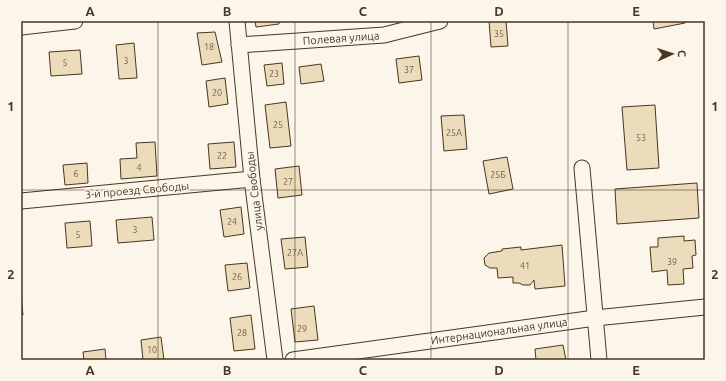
<svg xmlns="http://www.w3.org/2000/svg" width="726" height="381" viewBox="0 0 726 381" font-family="Ubuntu,sans-serif">
<style>
.building{fill:#ecdcbc;stroke:#4a3520}
.lines{fill:none;stroke-linecap:round;stroke-linejoin:round}
.minor-casing{stroke:#4a3520;stroke-width:17}
.minor{stroke:#fbf6e9;stroke-width:15}
.grid{fill:none;stroke:#4a3520;stroke-width:1;stroke-opacity:0.55}
.labels{text-anchor:middle;dominant-baseline:central;stroke-width:3;stroke-linejoin:round;paint-order:stroke}
.number-label{font-size:9px;fill:#725f47}
.street-label{font-size:11px;fill:#4a3520;stroke:#fbf6e9}
.neatline{fill:none;stroke:#4a3520;stroke-width:1.5}
.grid-label{font-size:13px;text-anchor:middle;font-weight:bold;fill:#4a3520}
</style>
<rect width="100%" height="100%" fill="#fbf6e9"/>
<g class="building">
<polygon points="255,21 279,21 279,24 256,27"/>
<polygon points="489,21 506,21 508,46 491,47"/>
<polygon points="653,21 685,21 685,23 654,29"/>
<polygon points="215,32 222,62 202,65 197,33"/>
<polygon points="134,43 137,78 119,79 116,45"/>
<polygon points="80,50 82,74 51,76 49,52"/>
<polygon points="419,56 422,80 399,83 396,59"/>
<polygon points="282,63 284,84 267,86 264,65"/>
<polygon points="321,64 324,81 301,84 299,67"/>
<polygon points="225,78 228,104 209,107 206,81"/>
<polygon points="286,102 291,146 270,148 265,105"/>
<polygon points="655,105 659,168 627,170 622,107"/>
<polygon points="464,115 467,149 444,151 441,116"/>
<polygon points="155,142 157,176 121,179 120,159 137,158 136,143"/>
<polygon points="234,142 236,167 210,169 208,144"/>
<polygon points="507,157 513,189 489,194 483,161"/>
<polygon points="87,163 88,183 65,185 63,165"/>
<polygon points="299,166 302,195 278,198 275,169"/>
<polygon points="697,183 699,218 617,224 615,189"/>
<polygon points="241,207 244,234 224,237 220,210"/>
<polygon points="152,217 154,240 118,243 116,220"/>
<polygon points="90,221 92,246 67,248 65,223"/>
<polygon points="684,236 684,241 695,240 696,255 692,256 693,268 683,269 684,284 668,285 667,270 652,272 650,247 658,247 658,238"/>
<polygon points="305,237 308,267 285,269 281,239"/>
<polygon points="562,245 565,286 535,289 534,280 530,285 523,285 519,283 513,283 513,277 498,278 497,268 490,268 485,265 484,258 489,253 502,251 502,249 521,247 521,250"/>
<polygon points="247,263 250,288 228,291 225,265"/>
<polygon points="21,295 23,315 21,315"/>
<polygon points="314,306 318,340 295,342 291,309"/>
<polygon points="251,315 255,349 234,351 230,318"/>
<polygon points="161,337 164,360 143,360 141,340"/>
<polygon points="563,345 566,360 536,360 535,349"/>
<polygon points="105,349 106,360 84,360 83,352"/>
</g>
<g class="lines">
<defs>
<g id="minor">
<polyline points="237,21 252,179 275,360"/>
<polyline points="21,27 75,21"/>
<polyline points="239,45 384,35 440,21"/>
<polyline points="582,168 599,360"/>
<polyline points="21,201 252,179"/>
<polyline points="293,360 595,318 705,307"/>
</g>
</defs>
<use href="#minor" class="minor-casing"/>
<use href="#minor" class="minor"/>
</g>
<path class="grid" d="M158,21V360M295,21V360M431,21V360M568,21V360M21,190H705"/>
<g class="labels">
<g class="number-label">
<text x="499" y="34">35</text>
<text x="209" y="47">18</text>
<text x="126" y="61">3</text>
<text x="65" y="63">5</text>
<text x="409" y="70">37</text>
<text x="274" y="74">23</text>
<text x="217" y="93">20</text>
<text x="278" y="125">25</text>
<text x="454" y="133">25А</text>
<text x="641" y="138">53</text>
<text x="222" y="156">22</text>
<text x="139" y="168">4</text>
<text x="76" y="174">6</text>
<text x="498" y="175">25Б</text>
<text x="288" y="182">27</text>
<text x="232" y="222">24</text>
<text x="135" y="230">3</text>
<text x="78" y="235">5</text>
<text x="295" y="253">27А</text>
<text x="672" y="262">39</text>
<text x="525" y="266">41</text>
<text x="237" y="277">26</text>
<text x="302" y="329">29</text>
<text x="242" y="333">28</text>
<text x="152" y="350">10</text>
</g>
<g class="street-label">
<text transform="translate(341 38) rotate(-4)">Полевая улица</text>
<text transform="translate(137 190) rotate(-5)">3-й проезд Свободы</text>
<text transform="translate(254 191) rotate(-97)">улица Свободы</text>
<text transform="translate(499 331) rotate(-8)">Интернациональная улица</text>
</g>
</g>
<rect width="726" height="381" fill="none" stroke="#fbf6e9" stroke-width="44"/>
<g transform="translate(672 54) rotate(87)" stroke="#fbf6e9" stroke-width="3" paint-order="stroke">
<path d="M0-3L7 15L0 10L-7 15Z" fill="#4a3520"/>
<text y="-6" font-size="11" font-weight="bold" text-anchor="middle" fill="#4a3520">С</text>
</g>
<rect x="22" y="22" width="682" height="337" class="neatline"/>
<g class="grid-label">
<text x="90" y="16">A</text>
<text x="227" y="16">B</text>
<text x="363" y="16">C</text>
<text x="499" y="16">D</text>
<text x="636" y="16">E</text>
<text x="11" y="111">1</text>
<text x="715" y="111">1</text>
<text x="11" y="279">2</text>
<text x="715" y="279">2</text>
<text x="90" y="375">A</text>
<text x="227" y="375">B</text>
<text x="363" y="375">C</text>
<text x="499" y="375">D</text>
<text x="636" y="375">E</text>
</g>
</svg>
